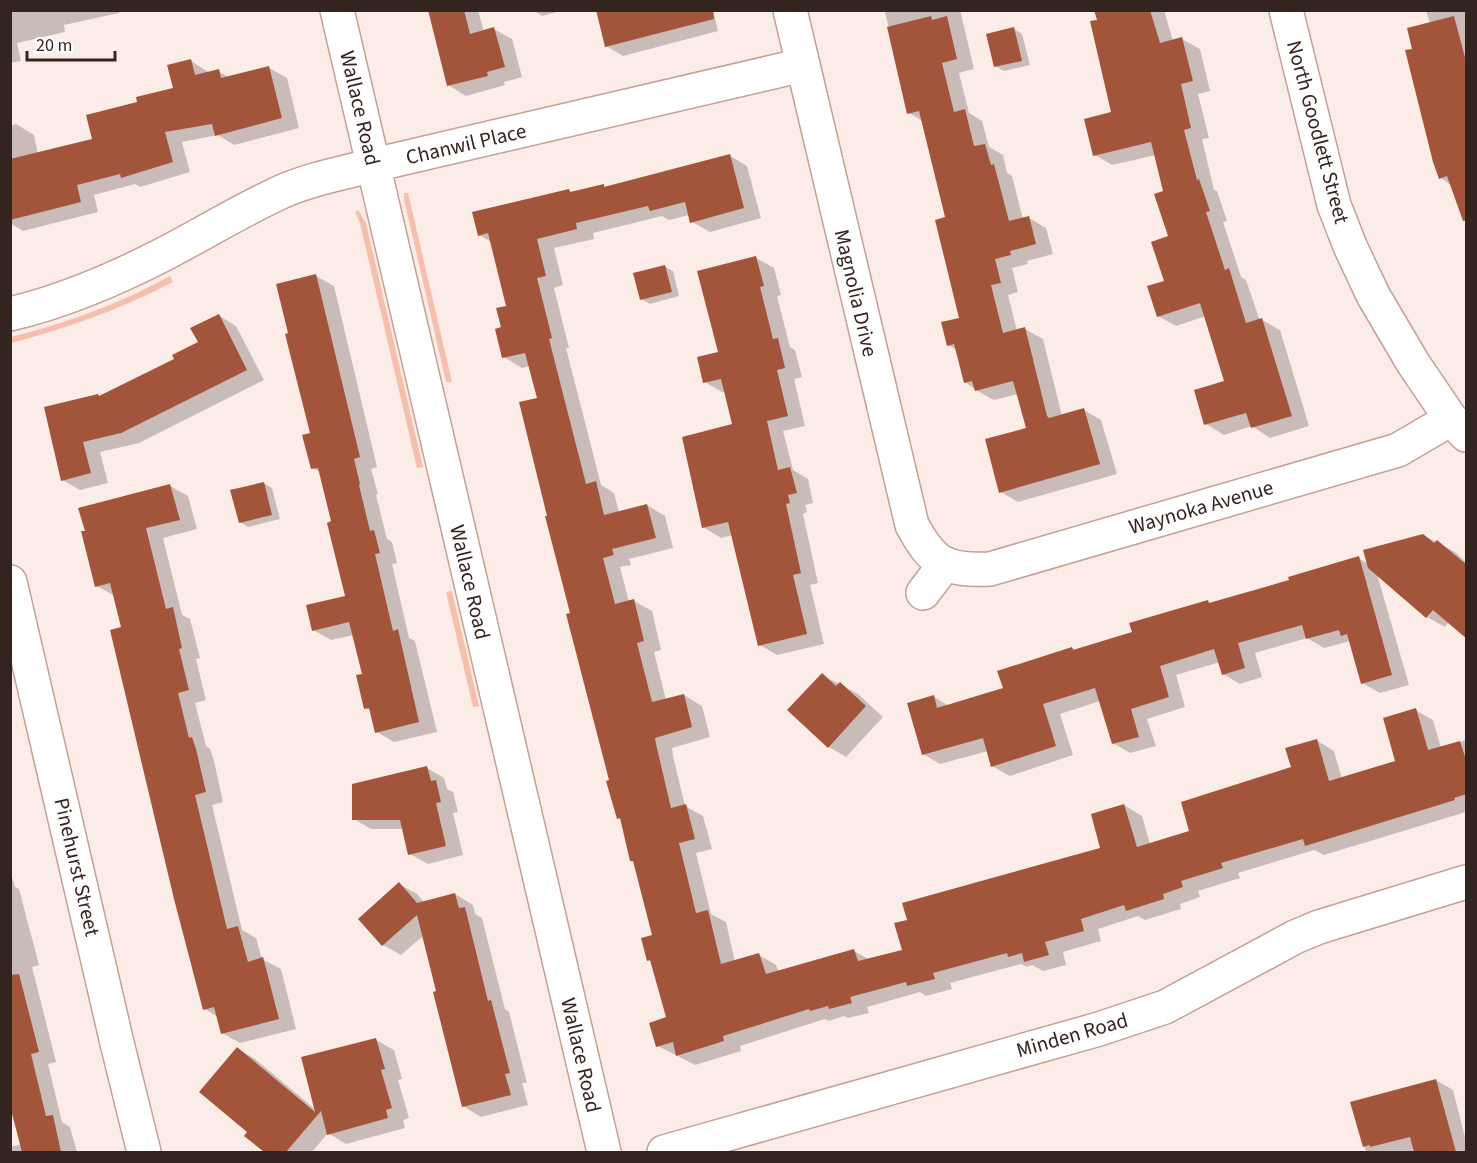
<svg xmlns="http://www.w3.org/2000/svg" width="1477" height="1163" viewBox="0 0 1477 1163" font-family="'Source Sans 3',sans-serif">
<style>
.green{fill:#f6bfad}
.shadow{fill:#0003}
.building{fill:#a3553b}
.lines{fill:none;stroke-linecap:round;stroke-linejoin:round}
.minor-casing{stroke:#c6a093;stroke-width:36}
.major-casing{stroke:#c6a093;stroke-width:36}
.minor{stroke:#fff;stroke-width:33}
.major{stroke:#fff;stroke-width:33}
.labels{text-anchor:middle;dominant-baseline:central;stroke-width:6;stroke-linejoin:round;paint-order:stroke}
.street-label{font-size:21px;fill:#332420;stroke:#fdfdfd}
</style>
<rect width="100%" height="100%" fill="#fcece7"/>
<g class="green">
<polygon points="408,193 452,382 446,382 404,199 404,193"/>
<polygon points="358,210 366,223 423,467 417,468 360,223 355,212"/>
<path d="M170,276L173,282C121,309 68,328 11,343V337C67,323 119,304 170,276Z"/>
<polygon points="452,591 479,706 473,707 446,592"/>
</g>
<g class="shadow">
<polygon points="10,10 119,10 119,13 64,25 65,32 17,43 21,61 10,63"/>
<polygon points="430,10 478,10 484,32 494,29 512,39 522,77 504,82 505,85 466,96 448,85"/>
<polygon points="533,10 564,10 542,16"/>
<polygon points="713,10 718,31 623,56 606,46"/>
<polygon points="882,10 960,10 974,69 959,73 969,113 982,121 989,147 1003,155 1007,173 1012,176 1023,219 1029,218 1046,228 1053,254 1027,261 1028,264 1012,268 1018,292 1008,295 1017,331 1025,329 1043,339 1062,416 1084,410 1101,420 1117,474 1018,502 1001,492 1028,429 1018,394 994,400 976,390 965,382 957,350 948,345 960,319 947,218 923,121 909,113 885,12"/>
<polygon points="1096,10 1164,10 1173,41 1182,39 1200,49 1210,91 1198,94 1209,138 1202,139 1214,190 1217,191 1227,221 1223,222 1241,277 1246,280 1260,321 1262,320 1280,330 1309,426 1270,438 1252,426 1224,435 1206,424 1226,382 1206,316 1176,326 1158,316 1166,282 1170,237 1165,192 1156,155 1112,165 1095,155 1113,113"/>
<polygon points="1426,10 1466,10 1466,225 1452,186 1441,178 1430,24"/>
<polygon points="1014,29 1022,34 1030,65 1004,71 995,66"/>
<polygon points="191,61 210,73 218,71 230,78 269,68 287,78 299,128 234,145 218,135 182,142 190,172 140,187 135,184 94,195 98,212 23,231 10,223 10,126 16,124 34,135 38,154 94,140 139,103 175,89"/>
<polygon points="729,155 747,166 761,218 710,232 692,222 689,215 669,220 662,216 593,233 594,239 554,248 563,285 554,288 569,348 566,348 601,485 614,493 619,512 647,505 665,516 673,548 629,559 631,565 620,567 629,602 634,601 652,611 661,650 654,652 666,700 684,695 702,706 710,737 672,748 673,756 685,806 703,816 712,849 696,853 711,914 726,922 735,962 759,955 776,965 779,972 854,951 870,960 903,951 1102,849 1124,805 1142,816 1150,844 1191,832 1293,768 1316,740 1334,751 1342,779 1397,762 1415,710 1433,720 1441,748 1466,740 1466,812 1324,855 1314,850 1238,873 1240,878 1198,891 1200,897 1180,904 1181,909 1145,920 1138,916 1098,929 1101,941 1063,952 1066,965 1043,971 1032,965 1027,967 1021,964 950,983 952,989 926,996 920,992 867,1007 869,1013 848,1018 844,1016 829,1021 825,1019 740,1046 741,1051 695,1065 658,1046 668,1018 652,962 648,960 654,936 635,862 622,820 618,818 549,517 539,399 530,366 522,368 504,357 503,328 507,307 491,242 479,235 568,190 573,193 603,185 607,187"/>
<polygon points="756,258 774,268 781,295 777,296 790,347 795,350 802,377 794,379 805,426 783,431 793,470 808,479 813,503 805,505 807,512 803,514 818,583 810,585 824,644 777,655 760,645 733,535 721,538 703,527 734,426 726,392 722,392 705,382 720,353"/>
<polygon points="664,266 673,271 679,296 650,304 641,299"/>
<polygon points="316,276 334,286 377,467 371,469 378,494 376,495 387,539 392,542 397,563 392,564 409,638 415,641 437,732 394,742 377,732 372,711 366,708 363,675 354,635 331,640 313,630 346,597 333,523 321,473 313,468 312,434 290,334"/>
<polygon points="218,315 236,326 264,380 139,443 100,452 108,483 80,490 62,480 101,397 177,360 200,343"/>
<polygon points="263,483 272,488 280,519 248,527 240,522"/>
<polygon points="170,486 188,496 197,529 163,538 182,615 190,619 200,658 196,659 206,700 195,703 206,746 210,749 214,761 223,802 212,805 242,930 256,938 262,959 281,969 296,1029 240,1043 222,1033 218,1017 205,1009 115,596 97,586"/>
<polygon points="1423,535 1455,552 1466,562 1466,637 1449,622 1445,627 1427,617 1377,574 1409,685 1380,693 1362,683 1350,641 1324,648 1307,638 1255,653 1262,677 1240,684 1223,674 1220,662 1176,675 1185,707 1147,719 1156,746 1130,753 1113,743 1100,701 1060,714 1073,755 1010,776 992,766 988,751 940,764 923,754 934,697 949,706 1005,689 1072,648 1076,650 1134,633 1208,602 1212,604 1291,581 1358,558 1369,564"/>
<polygon points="822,675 858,694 883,717 846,757 829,747"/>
<polygon points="427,768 444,778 447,789 453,792 458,812 453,813 463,855 428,864 410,854 404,829 371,829 354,819"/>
<polygon points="10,870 15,887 19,889 39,965 32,967 56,1062 48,1064 62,1122 70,1127 77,1152 10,1152 10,1147 22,1144 10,1100"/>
<polygon points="399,884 417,894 424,902 455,894 473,905 475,914 482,918 505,1009 509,1012 527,1083 522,1083 528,1105 481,1117 463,1106 424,935 401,955 383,945"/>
<polygon points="376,1040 394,1050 402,1079 398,1080 409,1118 403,1120 405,1128 346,1144 328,1133 312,1152 267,1152 246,1135 249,1132 238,1049 255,1059 316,1110"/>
<polygon points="1436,1080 1453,1090 1466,1141 1466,1152 1366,1152 1352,1103"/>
</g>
<g class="building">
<polygon points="428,10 464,10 470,34 494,27 505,67 487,72 488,76 447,86"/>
<polygon points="596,10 713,10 714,19 605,47"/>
<polygon points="1094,10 1150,10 1160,43 1182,37 1193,81 1181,84 1191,128 1184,130 1197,180 1199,179 1210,211 1206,212 1225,270 1229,268 1246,323 1262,318 1292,416 1251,428 1246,413 1204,425 1194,390 1224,381 1200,303 1157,317 1147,286 1164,281 1151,242 1168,236 1154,194 1163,191 1151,142 1093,156 1084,119 1111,112 1090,21 1097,20"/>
<polygon points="931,16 932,20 947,16 957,59 942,63 954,112 965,109 974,146 985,144 991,165 994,164 1009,221 1029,216 1036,244 1010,251 1011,255 995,259 1001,283 991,285 1003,333 1025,327 1047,416 1049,418 1084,408 1100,464 999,493 985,439 1026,428 1013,381 975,391 972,381 964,383 954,344 947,346 941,322 959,318 935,220 945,217 919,111 907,114 887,27"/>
<polygon points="1454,16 1467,65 1467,220 1463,221 1447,176 1439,179 1433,162 1405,50 1412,49 1407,28"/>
<polygon points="1014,27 1022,61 994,67 986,34"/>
<polygon points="191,59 195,75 219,69 221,78 269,66 282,118 215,136 212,124 165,132 173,162 121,178 120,174 77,185 81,202 10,220 10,159 92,139 86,115 137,102 136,97 173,88 167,65"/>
<polygon points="730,154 744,208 690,223 685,202 650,211 648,206 576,223 577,229 537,239 546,276 537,278 552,338 549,339 586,484 596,481 604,515 647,504 656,538 612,549 614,555 603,558 615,604 634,599 644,641 637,643 652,702 684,694 692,727 655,738 656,744 671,808 686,804 695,839 679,843 696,913 708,910 721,964 759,953 766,974 854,949 858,961 902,950 894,923 907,920 902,903 1100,848 1091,814 1124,804 1137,847 1189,831 1181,802 1291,767 1285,748 1317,739 1329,781 1395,761 1383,718 1416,708 1428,750 1460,741 1467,763 1467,794 1454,798 1455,800 1305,846 1303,839 1221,863 1223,868 1181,881 1183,887 1163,894 1164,899 1126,911 1124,905 1081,919 1084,931 1045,942 1049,955 1024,962 1022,953 1008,957 1007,953 933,973 935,979 907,986 906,982 850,997 852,1003 829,1009 828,1006 810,1011 809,1009 723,1036 724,1041 676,1056 673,1042 656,1047 649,1023 666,1017 650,960 647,961 641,938 652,935 633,861 630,861 620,818 617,819 606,781 609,780 566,614 570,613 545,516 547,516 519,402 537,398 525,353 502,358 495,329 501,327 496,308 506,306 488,233 478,236 472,212 569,189 570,192 604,184 604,187"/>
<polygon points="756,256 764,286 760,287 773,339 778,338 785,368 777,370 788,416 767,421 778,470 790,467 797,493 788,495 790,503 786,504 801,573 793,575 807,634 758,646 728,522 702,528 682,437 732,424 721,379 703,383 697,357 718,352 697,271"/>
<polygon points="665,265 672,292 640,300 633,273"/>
<polygon points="316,274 360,457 354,459 360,484 359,485 370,531 374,530 380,553 375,554 393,631 398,629 419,722 375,733 369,708 364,709 356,675 362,674 349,622 312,631 306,605 345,596 327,523 331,521 318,468 311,469 302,435 310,433 285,334 288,333 276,284"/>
<polygon points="219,314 247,370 121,433 83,442 91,473 61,481 44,407 98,394 99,396 174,359 172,355 198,342 190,328"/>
<polygon points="264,482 272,515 239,523 230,490"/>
<polygon points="170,484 180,520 146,528 166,609 173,607 182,648 179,649 189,690 178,693 189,738 192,737 196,749 206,792 195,795 227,929 238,926 248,962 263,957 279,1019 221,1034 214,1007 203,1010 174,899 110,630 121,627 110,583 95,587 81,531 85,531 78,508"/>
<polygon points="1423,534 1434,543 1437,540 1467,565 1467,639 1433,610 1426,618 1368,568 1363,550"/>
<polygon points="1359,556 1392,675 1361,684 1347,634 1341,636 1339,630 1306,639 1302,625 1238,643 1245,668 1222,675 1214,649 1160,666 1169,697 1131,709 1139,737 1112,744 1095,688 1043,704 1056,746 991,767 983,738 922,755 907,703 934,695 937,708 1003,688 997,671 1072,647 1073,650 1132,632 1129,623 1208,600 1209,603 1289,580 1288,577"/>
<polygon points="822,673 836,686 840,682 866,706 828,748 787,710"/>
<polygon points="427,766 431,781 436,780 441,802 436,803 446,846 408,855 400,820 352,820 352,784"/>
<polygon points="399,882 417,903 455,893 459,908 465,907 488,1001 491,1000 510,1073 505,1074 511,1095 462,1107 433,992 436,991 417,915 382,946 358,919"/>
<polygon points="19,974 39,1052 31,1054 46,1116 53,1115 61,1152 22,1152 10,1106 10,975"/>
<polygon points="376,1038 385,1069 381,1070 392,1108 386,1110 388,1118 327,1135 321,1111 286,1152 264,1152 244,1136 247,1132 199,1092 237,1047 315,1112 301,1057"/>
<polygon points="1436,1079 1456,1152 1414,1152 1410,1137 1370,1147 1370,1145 1363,1147 1350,1102"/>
</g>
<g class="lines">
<defs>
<g id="minor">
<polyline points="337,10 604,1152"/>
<path d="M790,10L912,525C933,564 946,571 990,569L1398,450L1451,419"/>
<path d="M10,314C65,301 118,278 168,252C206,232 242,210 281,192C310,179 343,173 374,165L803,65"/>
<polyline points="10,582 117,1043 144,1152"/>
<polyline points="923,593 945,564"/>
<polyline points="664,1152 1099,1029 1165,1007 1295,937 1319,927 1466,882"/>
</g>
<polyline id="major" points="1286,10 1334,205 1350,246 1373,295 1413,363 1451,419 1466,435"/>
</defs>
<use href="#minor" class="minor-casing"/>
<use href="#major" class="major-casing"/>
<use href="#minor" class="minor"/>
<use href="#major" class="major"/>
</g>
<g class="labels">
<g class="street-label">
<text transform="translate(360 108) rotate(77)">Wallace Road</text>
<text transform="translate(1318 132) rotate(75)">North Goodlett Street</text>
<text transform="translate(466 144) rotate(-13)">Chanwil Place</text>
<text transform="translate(856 293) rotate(77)">Magnolia Drive</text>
<text transform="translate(1201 507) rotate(-16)">Waynoka Avenue</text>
<text transform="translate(470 582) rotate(77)">Wallace Road</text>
<text transform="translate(77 867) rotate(77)">Pinehurst Street</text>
<text transform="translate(1072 1035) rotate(-16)">Minden Road</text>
<text transform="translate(581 1055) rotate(77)">Wallace Road</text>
</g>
</g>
<rect width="1477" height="1163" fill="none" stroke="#332420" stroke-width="24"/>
<path d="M27 51v9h88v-9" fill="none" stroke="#332420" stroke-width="3"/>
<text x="36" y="51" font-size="18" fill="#332420" stroke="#fdfdfd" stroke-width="4.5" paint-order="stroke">20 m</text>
</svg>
